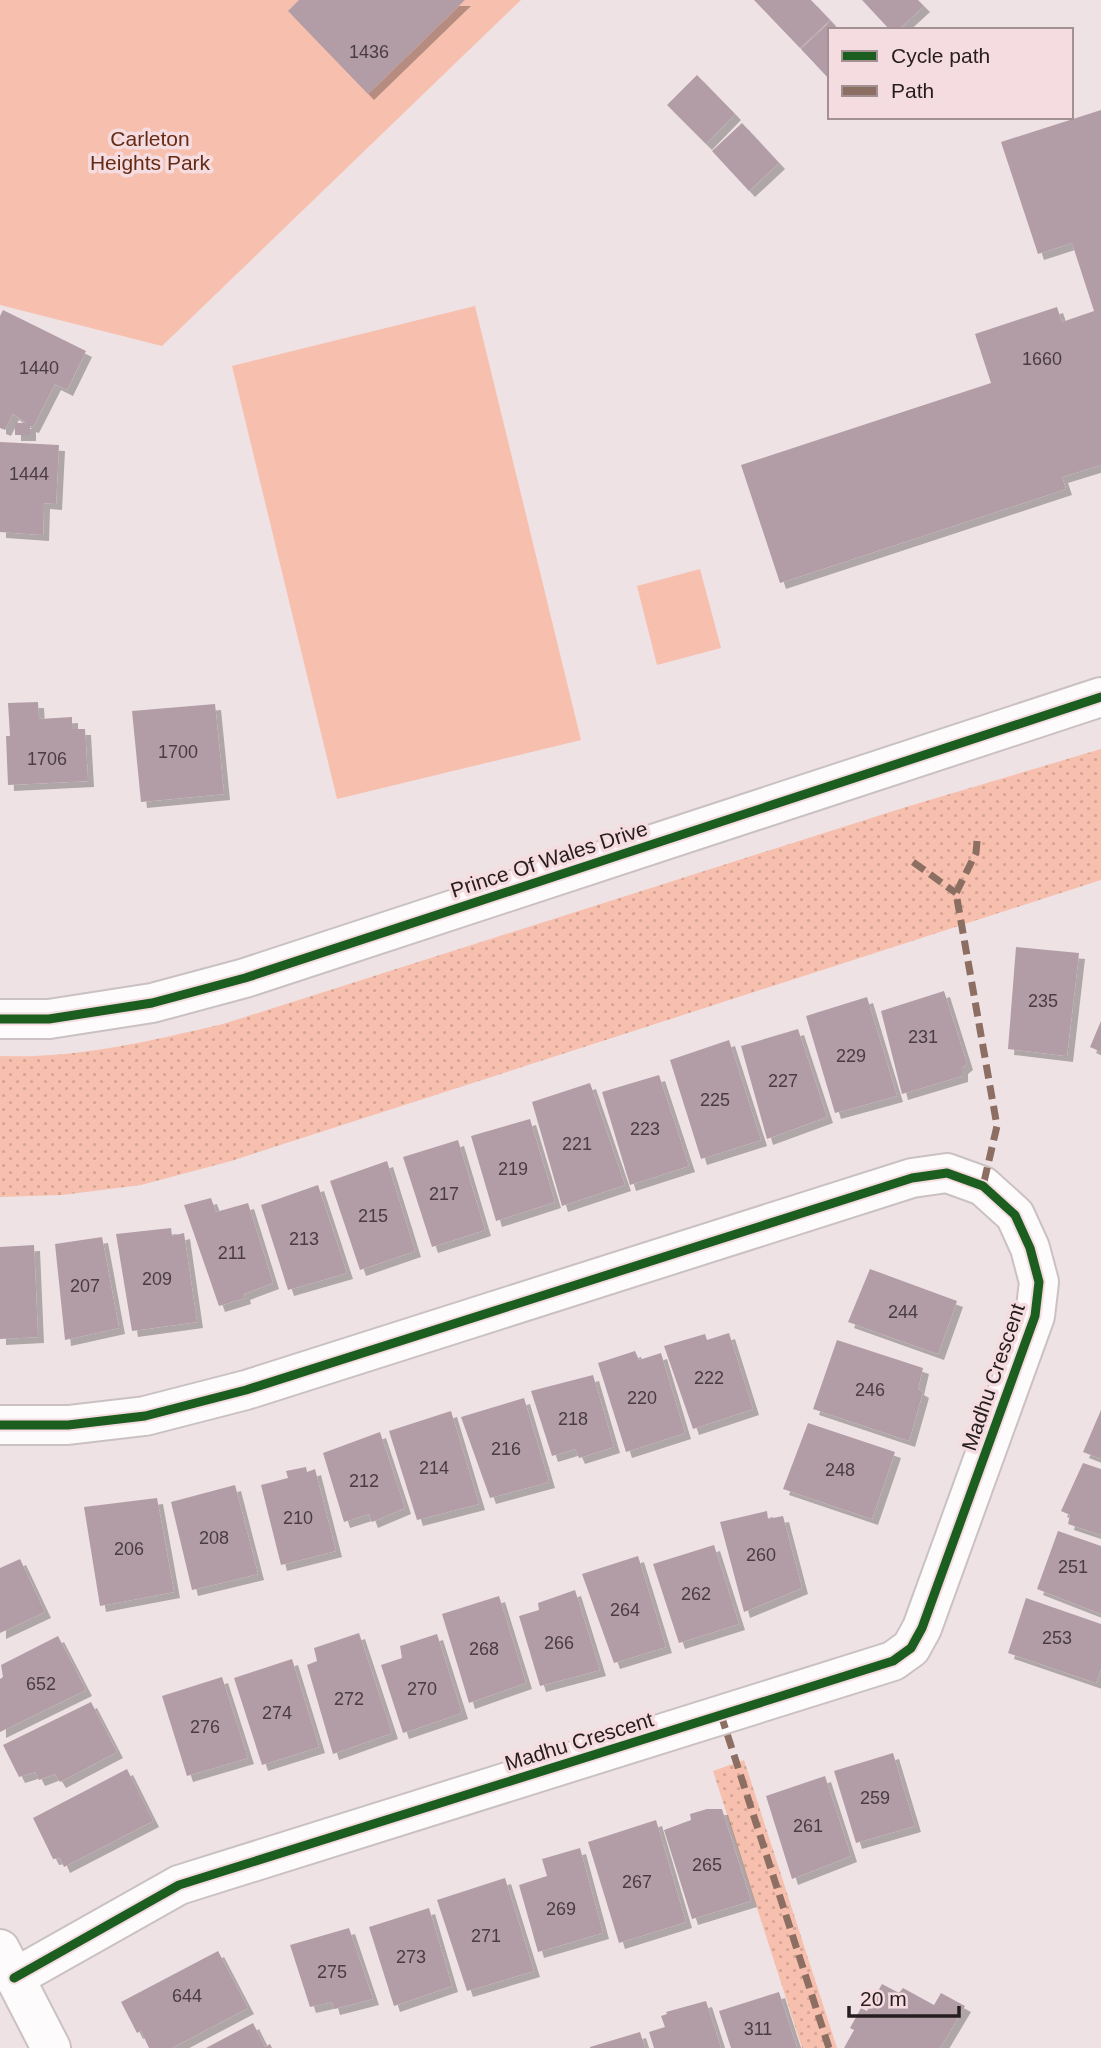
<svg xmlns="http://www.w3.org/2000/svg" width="1101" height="2048" font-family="Helvetica,sans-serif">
<defs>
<pattern id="grass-dots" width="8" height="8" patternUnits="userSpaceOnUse" patternTransform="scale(1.75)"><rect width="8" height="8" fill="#f7bfad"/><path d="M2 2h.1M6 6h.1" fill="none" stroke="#d4a494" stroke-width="1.8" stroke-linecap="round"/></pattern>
<filter id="shadow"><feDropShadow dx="6" dy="6" stdDeviation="0" flood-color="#0004"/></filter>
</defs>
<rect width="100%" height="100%" fill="#efe2e4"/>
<g fill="url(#grass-dots)">
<path d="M1101 749V880L231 1161 141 1185 62 1195 0 1197V1056C77 1059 149 1041 223 1024L906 807Z"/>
<path d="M744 1760 837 2048H802L713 1771Z"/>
</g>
<g fill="#f7bfad">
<path d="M0 0H521L162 346 0 305Z"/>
<path d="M475 306 581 740 337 799 232 366Z"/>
<path d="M700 569 721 648 657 665 637 586Z"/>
</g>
<g fill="#b29da7" filter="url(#shadow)">
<path d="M299 0H465L368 94 288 11Z"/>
<path d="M754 0H811L830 20 800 48Z"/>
<path d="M862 0H918L924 6 898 30H890Z"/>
<path d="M831 21 839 30H830V80L801 49Z"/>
<path d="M697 75 735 114 706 144 667 105Z"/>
<path d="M1101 110V465L1062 477 1066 489 780 583 741 465 991 383 975 334 1057 307 1062 322 1094 311 1072 243 1038 254 1001 142Z"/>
<path d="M742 123 779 163 749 191 712 151Z"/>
<path d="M3 310 86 351 67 390 55 384 33 427 30 426V435H15V423H26L13 414 5 430 0 428V316Z"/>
<path d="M0 442 59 445 56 504 44 503 43 535 0 532Z"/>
<path d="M38 702 39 719 72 717V729H85L88 781 8 785 6 736H10L8 703Z"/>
<path d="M215 704 224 794 141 802 132 711Z"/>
<path d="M1016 947 1079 953 1067 1056 1008 1049Z"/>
<path d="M944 991 967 1064 962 1068V1076L902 1094 881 1011Z"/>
<path d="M867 997 897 1096 835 1113 806 1016Z"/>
<path d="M1101 1021V1052L1090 1047Z"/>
<path d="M798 1029 827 1117 767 1139 741 1046Z"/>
<path d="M729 1040 761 1140 701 1159 670 1060Z"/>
<path d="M659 1075 689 1166 630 1185 602 1092Z"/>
<path d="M590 1083 625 1185 562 1206 532 1102Z"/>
<path d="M530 1119 555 1202 496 1221 471 1136Z"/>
<path d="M458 1140 485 1230 432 1247 403 1157Z"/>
<path d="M387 1161 415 1251 360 1270 330 1181Z"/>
<path d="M318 1185 347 1273 288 1290 261 1205Z"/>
<path d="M211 1198 216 1212 248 1203 273 1283 244 1294 245 1298 219 1306 184 1205Z"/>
<path d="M171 1228 172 1236 184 1233 197 1322 132 1331 116 1234Z"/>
<path d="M102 1237 119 1328 65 1340 55 1244Z"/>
<path d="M34 1245 38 1337 0 1339V1247Z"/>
<path d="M870 1269 957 1301 938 1354 848 1322Z"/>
<path d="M729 1333 753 1409 693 1429 664 1346 705 1334 707 1340Z"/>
<path d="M837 1340 923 1368 918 1389 923 1392 909 1441 813 1409Z"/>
<path d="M635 1351 639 1360 661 1353 685 1433 626 1452 598 1363Z"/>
<path d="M593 1375 614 1447 579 1458 575 1449 552 1456 531 1391Z"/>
<path d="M524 1398 549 1482 490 1498 461 1417Z"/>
<path d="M1101 1410V1459L1083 1452Z"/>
<path d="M451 1411 479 1504 417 1520 389 1431Z"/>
<path d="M808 1423 895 1452 872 1519 783 1489Z"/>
<path d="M380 1432 405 1508 372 1522 369 1514 344 1522 323 1453Z"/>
<path d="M1083 1463 1101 1469V1535L1068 1524 1070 1515 1061 1511Z"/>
<path d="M306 1467 307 1472 315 1469 336 1551 281 1565 261 1485 288 1478 286 1471Z"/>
<path d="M235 1485 258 1574 192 1590 171 1502Z"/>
<path d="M157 1498 174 1592 100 1606 84 1507Z"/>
<path d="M767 1511 768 1519 783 1516 802 1588 744 1612 720 1522Z"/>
<path d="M1058 1531 1101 1546V1614L1037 1589Z"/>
<path d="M714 1545 739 1624 679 1643 653 1564Z"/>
<path d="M638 1556 666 1647 614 1663 582 1574Z"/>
<path d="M20 1559 45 1612 0 1633V1568Z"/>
<path d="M575 1590 600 1670 540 1686 519 1616 539 1610 538 1603Z"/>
<path d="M499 1596 526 1683 469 1703 442 1614Z"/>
<path d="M1026 1598 1101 1624V1669L1096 1683 1008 1653Z"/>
<path d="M359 1633 392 1733 333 1754 307 1665 317 1661 314 1648Z"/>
<path d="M437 1634 462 1713 403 1733 381 1665 402 1658 400 1646Z"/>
<path d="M58 1636 86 1690 0 1732V1679L3 1677 1 1665Z"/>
<path d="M292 1659 319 1747 262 1765 234 1678Z"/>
<path d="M222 1677 248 1758 187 1776 162 1696Z"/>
<path d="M91 1702 117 1752 60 1782 55 1774 39 1780 35 1772 19 1777 3 1745Z"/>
<path d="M893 1753 915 1826 856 1843 834 1771Z"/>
<path d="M127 1769 153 1821 64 1867 60 1858 53 1859 33 1818Z"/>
<path d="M825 1776 851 1856 792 1879 766 1796Z"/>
<path d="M707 1809H722L751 1901 692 1919 664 1830 691 1820 690 1814Z"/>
<path d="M656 1820 686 1922 619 1943 588 1842Z"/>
<path d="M580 1848 603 1933 538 1952 519 1885 547 1876 542 1859Z"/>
<path d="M505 1878 534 1971 467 1991 437 1900Z"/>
<path d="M429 1908 452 1986 394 2006 369 1927Z"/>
<path d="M349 1928 373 1999 334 2009 332 2002 310 2007 290 1945Z"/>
<path d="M218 1951 248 2008 172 2048H149L141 2031 137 2033 121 2002Z"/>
<path d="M882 1984 899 1993 903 1988 934 2005 941 1993 965 2006 940 2048H844L854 2030 850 2028 861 2008 867 2011Z"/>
<path d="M779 1992 797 2048H731L719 2011Z"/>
<path d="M706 2001 721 2048H654L649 2032 665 2027 661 2016 667 2014 666 2012Z"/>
<path d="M253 2023 265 2047 270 2044 272 2048H206Z"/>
<path d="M640 2032 645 2048H590V2047Z"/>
</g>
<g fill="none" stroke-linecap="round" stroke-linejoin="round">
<g stroke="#cac1c2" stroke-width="42">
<g id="minor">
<path d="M0 1425H68L145 1416 246 1390 912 1178 947 1173 983 1186 1015 1215 1030 1248 1039 1282 1035 1316 922 1628 911 1648 893 1661 179 1885 14 1978"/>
<path d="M0 1949 51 2048"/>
</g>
</g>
<g stroke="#cac1c2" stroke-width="42">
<path id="major" d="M0 1019H49L152 1003 245 978 1101 697"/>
</g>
<use href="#minor" stroke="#fdfbfb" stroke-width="38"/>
<use href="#major" stroke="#fdfbfb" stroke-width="38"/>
<g stroke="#8d6e63" stroke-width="7" stroke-dasharray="14 7" stroke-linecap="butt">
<path d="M977 841 976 853 956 893 997 1126 983 1186"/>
<path d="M913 862 956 893"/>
<path d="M721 1715 829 2048"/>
</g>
<g stroke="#f5dce1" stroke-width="13">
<g id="cycleway">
<path d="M0 1019H49L152 1003 245 978 1101 697"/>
<path d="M0 1425H68L145 1416 246 1390 912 1178 947 1173 983 1186 1015 1215 1030 1248 1039 1282 1035 1316 922 1628 911 1648 893 1661 179 1885 14 1978"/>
</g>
</g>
<use href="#cycleway" stroke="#1b5e20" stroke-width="9"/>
</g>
<g text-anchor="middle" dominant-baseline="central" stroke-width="7" stroke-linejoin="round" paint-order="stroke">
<g font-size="18" fill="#493d41">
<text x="369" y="52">1436</text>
<text x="1042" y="359">1660</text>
<text x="39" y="368">1440</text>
<text x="29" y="474">1444</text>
<text x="178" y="752">1700</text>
<text x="47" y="759">1706</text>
<text x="1043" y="1001">235</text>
<text x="923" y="1037">231</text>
<text x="851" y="1056">229</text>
<text x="783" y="1081">227</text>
<text x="715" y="1100">225</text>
<text x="645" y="1129">223</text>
<text x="577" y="1144">221</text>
<text x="513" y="1169">219</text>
<text x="444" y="1194">217</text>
<text x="373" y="1216">215</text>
<text x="304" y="1239">213</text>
<text x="232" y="1253">211</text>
<text x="157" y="1279">209</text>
<text x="85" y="1286">207</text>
<text x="903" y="1312">244</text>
<text x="709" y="1378">222</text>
<text x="870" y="1390">246</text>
<text x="642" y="1398">220</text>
<text x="573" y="1419">218</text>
<text x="506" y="1449">216</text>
<text x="434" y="1468">214</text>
<text x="840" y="1470">248</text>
<text x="364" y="1481">212</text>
<text x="298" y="1518">210</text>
<text x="214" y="1538">208</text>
<text x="129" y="1549">206</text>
<text x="761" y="1555">260</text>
<text x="1073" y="1567">251</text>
<text x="696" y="1594">262</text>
<text x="625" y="1610">264</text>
<text x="1057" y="1638">253</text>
<text x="559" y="1643">266</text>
<text x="484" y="1649">268</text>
<text x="41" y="1684">652</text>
<text x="422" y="1689">270</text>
<text x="349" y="1699">272</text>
<text x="277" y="1713">274</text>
<text x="205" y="1727">276</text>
<text x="875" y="1798">259</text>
<text x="808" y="1826">261</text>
<text x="707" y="1865">265</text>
<text x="637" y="1882">267</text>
<text x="561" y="1909">269</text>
<text x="486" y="1936">271</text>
<text x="411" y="1957">273</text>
<text x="332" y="1972">275</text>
<text x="187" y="1996">644</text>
<text x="758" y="2029">311</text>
</g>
<g font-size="21" fill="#662b14" stroke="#f5dce1">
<text x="150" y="138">Carleton<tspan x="150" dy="24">Heights Park</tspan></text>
</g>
<g font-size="21" fill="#261d1f" stroke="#f5dce1">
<text transform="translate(549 859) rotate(-18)">Prince Of Wales Drive</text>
<text transform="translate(993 1377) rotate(-71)">Madhu Crescent</text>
<text transform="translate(579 1741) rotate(-17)">Madhu Crescent</text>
</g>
</g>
<rect x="828" y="28" width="245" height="91" fill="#f5dce1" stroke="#a29093" stroke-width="2"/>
<rect x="842" y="51" width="35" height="10" fill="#1b5e20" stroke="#a29093" stroke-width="2"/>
<text x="891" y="63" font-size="21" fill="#261d1f">Cycle path</text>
<rect x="842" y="86" width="35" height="10" fill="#8d6e63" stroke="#a29093" stroke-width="2"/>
<text x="891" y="98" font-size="21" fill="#261d1f">Path</text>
<path d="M849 2006v10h110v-10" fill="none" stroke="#261d1f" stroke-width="3.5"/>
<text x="860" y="2006" font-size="21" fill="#261d1f" stroke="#f5dce1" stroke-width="5" paint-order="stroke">20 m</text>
</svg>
